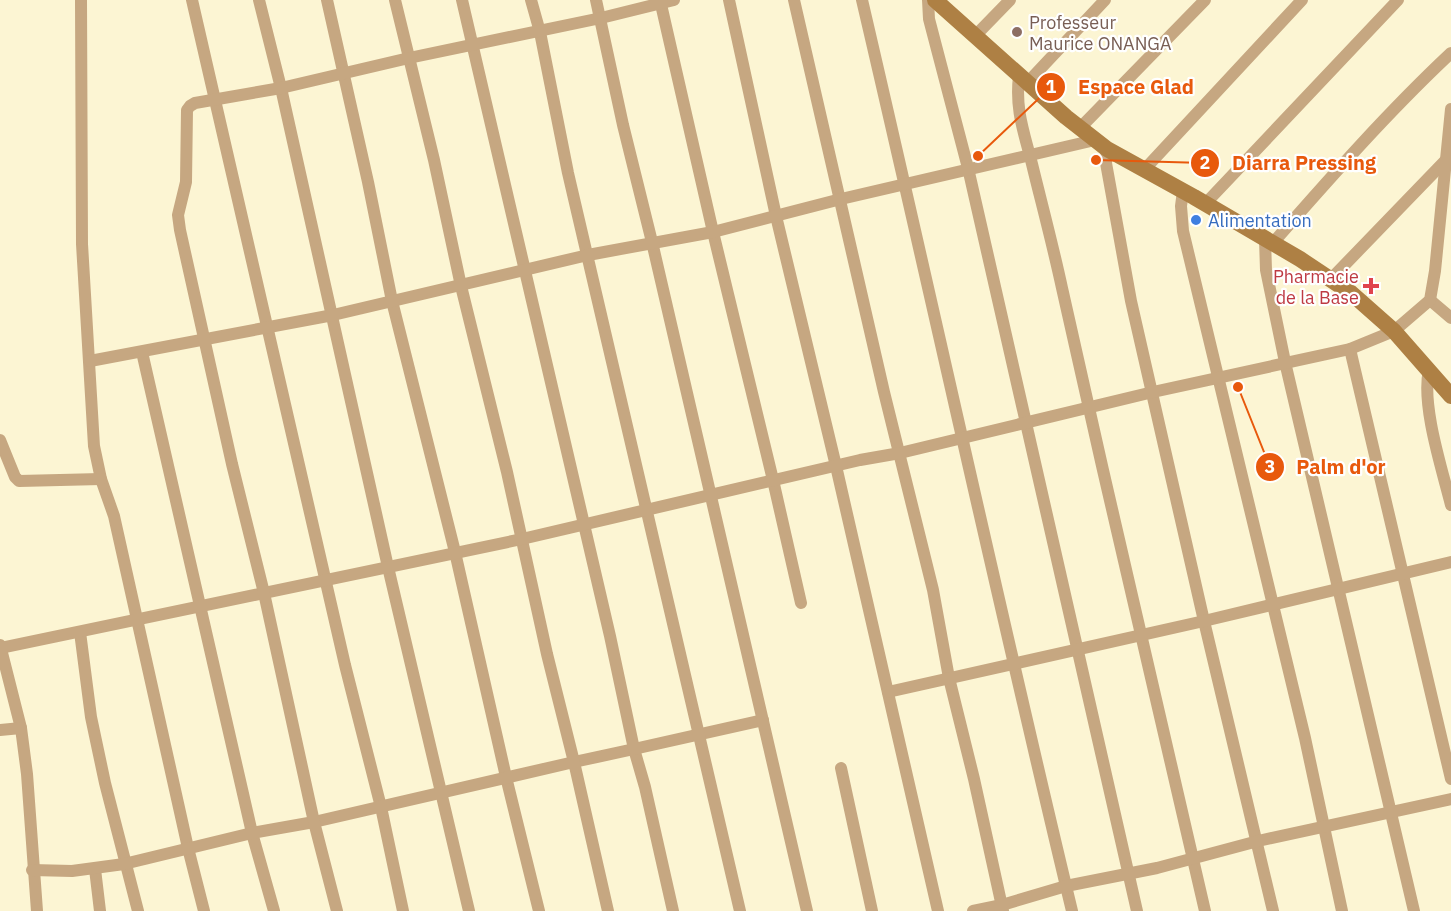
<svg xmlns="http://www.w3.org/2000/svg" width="1451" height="911" font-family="'IBM Plex Sans',sans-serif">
<rect width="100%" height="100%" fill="#fcf5d3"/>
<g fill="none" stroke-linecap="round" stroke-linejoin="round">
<g stroke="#c6a781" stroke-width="12">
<path d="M81 0 82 244 94 446 101 479 114 516 188 848 204 911"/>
<path d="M192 0 345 665 381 807 403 911"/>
<path d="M259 0 281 88 388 567 469 911"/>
<path d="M327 0 368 182 392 301 455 552 506 777 539 911"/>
<path d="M395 0 434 160 461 286 507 472 547 654 574 762 634 749 645 787 673 911"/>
<path d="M462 0 610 636 634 749 763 720"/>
<path d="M531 0 540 32 568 173 740 911"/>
<path d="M596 0 623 125 652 242 807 911"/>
<path d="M660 0 713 232 773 480 801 603"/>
<path d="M729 0 776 216 836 466 938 911"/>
<path d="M794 0 884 392 933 590 949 678 974 779 1003 911"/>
<path d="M862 0C933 304 999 608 1072 911"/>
<path d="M928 0 929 19 968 168 1137 911"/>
<path d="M975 36 1010 0"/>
<path d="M1019 76C1015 110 1024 132 1032 164 1042 205 1053 246 1062 288 1108 496 1157 703 1205 911"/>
<path d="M1027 83 1105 0"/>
<path d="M1080 128 1205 0"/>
<path d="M1107 149 1106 163 1131 301 1204 621 1273 911"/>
<path d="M1144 170 1302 0"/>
<path d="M1183 191 1181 206 1183 231 1305 738 1342 911"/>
<path d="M1205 204 1398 0"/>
<path d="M1265 239 1266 270 1285 362 1414 911"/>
<path d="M1272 244C1330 178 1388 112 1451 53"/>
<path d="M1330 280 1445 161"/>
<path d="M1430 300 1451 318"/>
<path d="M1350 349 1451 779"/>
<path d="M142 352 252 833 274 911"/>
<path d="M90 361 333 315 588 255 713 232 841 199 1095 140"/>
<path d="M1429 370C1421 405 1442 469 1451 505"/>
<path d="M0 440 15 477 19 481 101 479"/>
<path d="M80 632 91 717 105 783 138 911"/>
<path d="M0 645 21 728 27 774 37 911"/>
<path d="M1 648 522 539 860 460 900 453 1153 392 1350 349 1394 331 1430 300 1435 271 1451 109"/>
<path d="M888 692 1204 621 1451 562"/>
<path d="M0 730 21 728"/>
<path d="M841 768 872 911"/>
<path d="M95 869 100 911"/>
<path d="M32 870 72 871 124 864 252 833 314 822 574 762 608 911"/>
<path d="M337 911 314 822 264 593 232 464 180 230 178 215 186 182 187 110 190 106 195 103 281 88 409 58 601 18 674 0"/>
<path d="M973 911 1002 905 1066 886 1157 868 1258 841 1451 799"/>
</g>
<path stroke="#ae8044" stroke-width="16" d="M935 0 1066 117 1107 149 1194 197 1300 259 1351 293 1394 331 1451 396"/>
</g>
<circle fill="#8d6e63" stroke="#fff" stroke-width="2" cx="1017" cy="32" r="6"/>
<circle fill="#3f7fe0" stroke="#fff" stroke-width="2" cx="1196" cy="220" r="6"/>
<path fill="#e0444e" stroke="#fff" stroke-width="2" d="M1368 277h6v6h6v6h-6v6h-6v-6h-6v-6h6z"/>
<g text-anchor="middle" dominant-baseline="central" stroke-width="4.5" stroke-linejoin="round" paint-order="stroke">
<g font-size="18" fill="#785e54" stroke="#fff" text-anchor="start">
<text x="1029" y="22">Professeur<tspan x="1029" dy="21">Maurice ONANGA</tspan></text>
</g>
<g font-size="18" fill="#366cbe" stroke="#fff" text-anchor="start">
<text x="1208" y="220">Alimentation</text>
</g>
<g font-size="18" fill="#be3a42" stroke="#fff" text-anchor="end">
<text x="1359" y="276">Pharmacie<tspan x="1359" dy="21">de la Base</tspan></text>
</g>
</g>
<path fill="none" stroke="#e8590c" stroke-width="2" d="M978 156L1051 87M1096 160L1205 163M1238 387L1270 467"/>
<g fill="#e8590c" stroke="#fff" stroke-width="2">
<circle cx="978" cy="156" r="6"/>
<circle cx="1096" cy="160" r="6"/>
<circle cx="1238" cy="387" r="6"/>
<circle cx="1051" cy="87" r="15"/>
<circle cx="1205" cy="163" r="15"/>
<circle cx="1270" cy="467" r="15"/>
</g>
<g font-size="18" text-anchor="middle" font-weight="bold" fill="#fff">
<text x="1051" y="93">1</text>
<text x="1205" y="169">2</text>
<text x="1270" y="473">3</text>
</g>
<g font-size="20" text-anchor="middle" font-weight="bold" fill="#e8590c" stroke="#fff" stroke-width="4.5" stroke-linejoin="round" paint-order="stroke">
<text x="1136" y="94">Espace Glad</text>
<text x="1304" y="170">Diarra Pressing</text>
<text x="1341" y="474">Palm d'or</text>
</g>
</svg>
